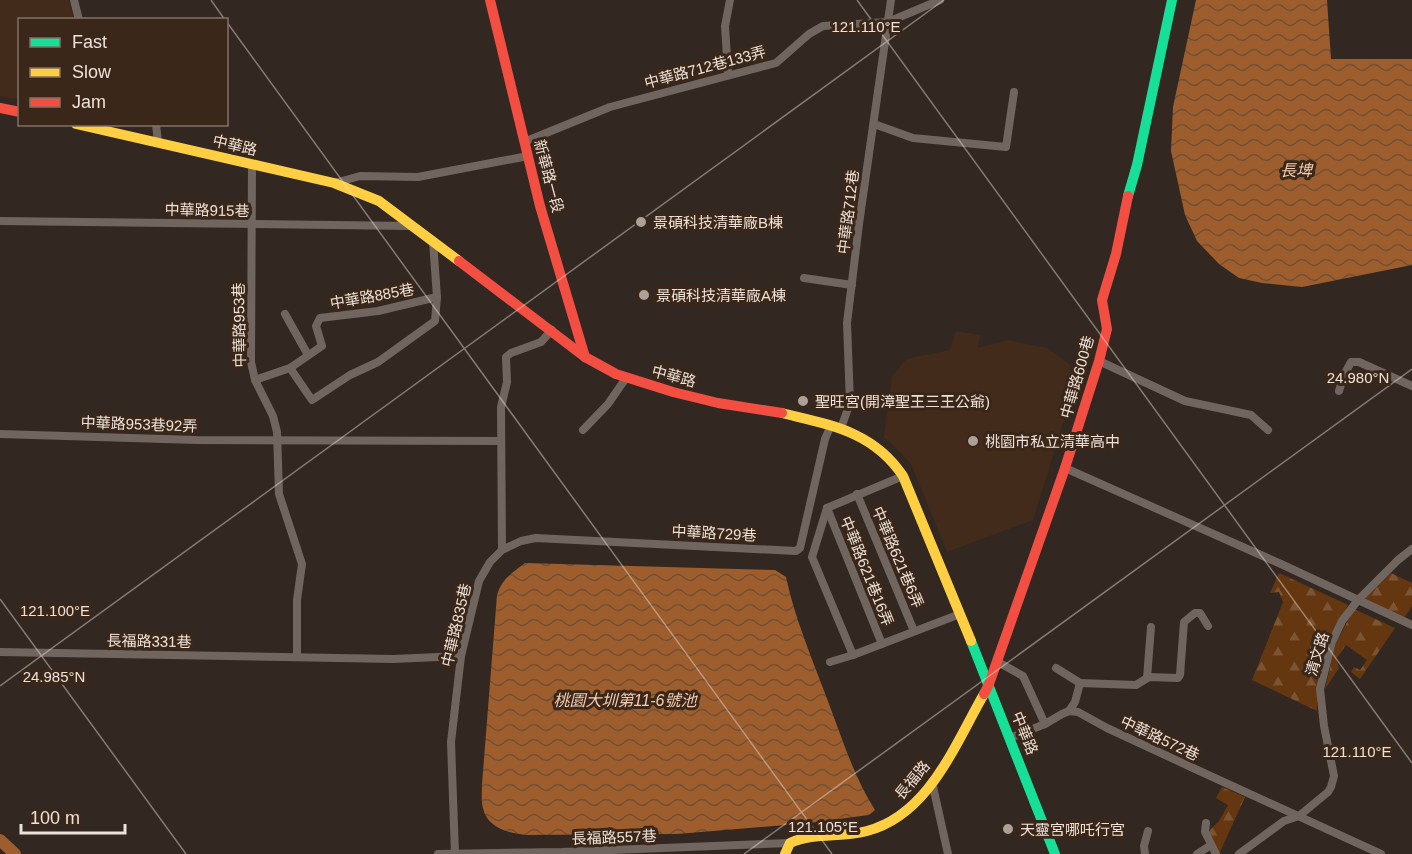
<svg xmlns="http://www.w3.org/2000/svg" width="1412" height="854" font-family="Helvetica,'Noto Sans TC',sans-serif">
<defs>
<pattern id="forest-firs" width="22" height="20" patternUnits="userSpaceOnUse" patternTransform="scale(1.5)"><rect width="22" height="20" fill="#653711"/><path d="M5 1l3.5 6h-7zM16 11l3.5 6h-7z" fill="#7b5433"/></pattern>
<pattern id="water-waves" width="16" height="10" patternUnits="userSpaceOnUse" patternTransform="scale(1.5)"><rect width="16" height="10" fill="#9d5d2c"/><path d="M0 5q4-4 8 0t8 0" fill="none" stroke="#725036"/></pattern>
</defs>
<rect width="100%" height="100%" fill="#322821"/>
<g fill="#422b1a">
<path d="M0 0H69L74 19 20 20 19 97 13 99 0 96Z"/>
<path d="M956 331 980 335 978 348 1008 340 1047 348 1069 364 1075 385 1033 520 947 552 911 464 893 445 884 437 892 377 906 359 950 350Z"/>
</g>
<g fill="url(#forest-firs)">
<path d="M1279 573 1348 605C1327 643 1317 667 1317 711L1252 680 1283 602 1279 592 1270 593Z"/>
<path d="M1391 573 1412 583V606L1401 623 1359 604Z"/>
<path d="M1354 609 1395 628 1360 679 1351 672 1354 667 1360 670 1367 660 1346 645 1336 659 1339 668 1325 689 1336 643Z"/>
<path d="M1222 787 1245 797 1219 854 1208 832 1219 821 1228 805 1216 798Z"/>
</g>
<g fill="url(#water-waves)">
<path d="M1196 0H1327L1331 59H1412V265L1302 287 1262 283 1239 278 1219 264 1197 241 1185 215 1171 151 1173 107Z"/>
<path d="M525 563 775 570 786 577C795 620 814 663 829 704 843 741 854 777 875 810L869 815 809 823 677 834 525 835C509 833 487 828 483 808 481 801 482 792 482 784L497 595C502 579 512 573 525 563Z"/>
</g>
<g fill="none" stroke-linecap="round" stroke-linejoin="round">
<path stroke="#9d5d2c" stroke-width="12" d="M0 840 15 854"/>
<g stroke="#71665f" stroke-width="8">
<path d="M74 0 79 20"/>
<path d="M728 74 725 26 730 0"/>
<path d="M156 124 158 143"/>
<path d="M874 124 913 138 1006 147 1014 92"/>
<path d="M524 142 610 107 776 63 809 34 823 26 888 22 940 0"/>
<path d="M252 165 251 362 255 380 273 416 277 432 279 494 302 564 297 600V656"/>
<path d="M335 183 360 176 418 177 528 156"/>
<path d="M0 221 411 226"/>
<path d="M804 278 852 285"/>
<path d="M285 314 308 355"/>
<path d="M1099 361 1185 401 1251 415 1268 430"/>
<path d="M290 368 312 400 350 375 378 362 435 321 437 297 433 241"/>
<path d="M255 380 290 368 322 346 316 326 320 318 378 311 437 297"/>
<path d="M1339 391 1344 375 1351 362H1359L1412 386"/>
<path d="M841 428 850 403 847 323 859 224 891 0"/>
<path d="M583 430 608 404 626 378"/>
<path d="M0 434 196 440 501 441"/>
<path d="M1065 468 1281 564 1412 625"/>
<path d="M857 494 914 631"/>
<path d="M827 508 812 557 853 655"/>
<path d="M827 508 882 644"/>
<path d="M827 508 903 476"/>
<path d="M502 550 521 541 536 538 796 551 800 548 825 439 831 425"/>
<path d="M0 652 393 659 461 656"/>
<path d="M830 662 853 655 960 614"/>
<path d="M998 662 1023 676 1045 724"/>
<path d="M1056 668 1080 683"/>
<path d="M1147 678 1151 627"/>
<path d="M1069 711 1075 702 1080 683 1136 685 1149 677 1178 678 1180 675 1184 622 1195 613H1200L1208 626"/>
<path d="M1010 738 1045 724 1062 714 1069 711 1078 712 1107 728 1193 768 1381 854"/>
<path d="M932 782 948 854"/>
<path d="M1206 823 1205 832 1216 854"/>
<path d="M438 854 562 852 790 843"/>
<path d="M455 854 451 742 461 656 479 581 490 562 502 550 501 407 507 382 506 357 511 353 541 342 552 330"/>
<path d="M1145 854 1144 846 1148 831"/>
<path d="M1197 854 1211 845"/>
<path d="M1239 854 1284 821 1299 816 1328 792 1331 787 1334 776 1324 726 1320 689 1332 642 1342 621 1358 600 1398 560 1412 549"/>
</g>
<g stroke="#16e098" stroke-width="10">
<path d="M1128 196 1137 165 1172 0"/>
<path d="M971 641 1055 854"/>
</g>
<g stroke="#ffcf43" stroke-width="10">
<path d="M76 124 334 183 379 201 459 261"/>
<path d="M782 413C830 425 873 431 903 476L971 641"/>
<path d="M785 854 790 843C814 832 842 838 867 831 929 815 955 744 984 694"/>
</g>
<g stroke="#f24e42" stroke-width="10">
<path d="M490 0 540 206 585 357"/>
<path d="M0 108 20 112"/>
<path d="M459 261 585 357 616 374 673 392 718 403 782 413"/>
<path d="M984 694 989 684 1065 468 1099 361 1107 329 1102 300 1116 254 1128 196"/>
</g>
</g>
<path fill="none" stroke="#eee1d8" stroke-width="1.5" stroke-opacity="0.45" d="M211 0 225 20M857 0 1412 763M226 21 832 854M0 599 186 854M0 686 944 0M744 854 1412 369"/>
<g fill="#aca098" stroke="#3a2719" stroke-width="2">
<circle cx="641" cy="222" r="6"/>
<circle cx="644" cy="295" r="6"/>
<circle cx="803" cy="401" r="6"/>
<circle cx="973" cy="441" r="6"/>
<circle cx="1008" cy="829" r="6"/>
</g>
<g text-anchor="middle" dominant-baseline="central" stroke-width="6" stroke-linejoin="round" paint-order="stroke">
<g font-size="15" fill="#eee1d8" stroke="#3a2719">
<text transform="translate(705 67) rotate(-15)">中華路712巷133弄</text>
<text transform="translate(235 145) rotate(13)">中華路</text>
<text transform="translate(549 176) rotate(75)">新華路一段</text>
<text transform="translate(207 210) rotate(1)">中華路915巷</text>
<text transform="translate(848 212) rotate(-83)">中華路712巷</text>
<text transform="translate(372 296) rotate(-10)">中華路885巷</text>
<text transform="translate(239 325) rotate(-91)">中華路953巷</text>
<text transform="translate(674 376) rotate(15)">中華路</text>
<text transform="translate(1077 377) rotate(-74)">中華路600巷</text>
<text transform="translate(139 424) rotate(2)">中華路953巷92弄</text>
<text transform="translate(714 533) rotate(3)">中華路729巷</text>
<text transform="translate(898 557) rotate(67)">中華路621巷6弄</text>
<text transform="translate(867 571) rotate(68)">中華路621巷16弄</text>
<text transform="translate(456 625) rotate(-77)">中華路835巷</text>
<text transform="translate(149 641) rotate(1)">長福路331巷</text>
<text transform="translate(1317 654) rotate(-73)">清文路</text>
<text transform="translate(1025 733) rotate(68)">中華路</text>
<text transform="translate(1160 738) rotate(25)">中華路572巷</text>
<text transform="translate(912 780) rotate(-50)">長福路</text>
<text transform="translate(614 837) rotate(-2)">長福路557巷</text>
</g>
<g font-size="15" fill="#eee1d8" stroke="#3a2719" text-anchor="start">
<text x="653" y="222">景碩科技清華廠B棟</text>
<text x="656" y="295">景碩科技清華廠A棟</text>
<text x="815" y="401">聖旺宮(開漳聖王三王公爺)</text>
<text x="985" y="441">桃園市私立清華高中</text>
<text x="1020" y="829">天靈宮哪吒行宮</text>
</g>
<g font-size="16" font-style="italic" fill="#f4cdb3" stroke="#3a2719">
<text x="1296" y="170">長埤</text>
<text x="625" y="700">桃園大圳第11-6號池</text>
</g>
</g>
<g font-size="15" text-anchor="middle" fill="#eee1d8" stroke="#3a2719" stroke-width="6" stroke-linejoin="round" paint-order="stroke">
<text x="866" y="32">121.110°E</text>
<text x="1358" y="383">24.980°N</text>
<text x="55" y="616">121.100°E</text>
<text x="54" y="682">24.985°N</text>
<text x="1357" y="757">121.110°E</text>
<text x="823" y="832">121.105°E</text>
</g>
<rect x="18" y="18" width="210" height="108" fill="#3a2719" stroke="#827165" stroke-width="1.5"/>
<rect x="30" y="38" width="30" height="9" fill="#16e098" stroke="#827165" stroke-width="1.5"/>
<text x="72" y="48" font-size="18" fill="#eee1d8">Fast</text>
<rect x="30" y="68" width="30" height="9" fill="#ffcf43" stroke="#827165" stroke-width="1.5"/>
<text x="72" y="78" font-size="18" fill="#eee1d8">Slow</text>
<rect x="30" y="98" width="30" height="9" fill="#f24e42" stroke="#827165" stroke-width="1.5"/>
<text x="72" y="108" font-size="18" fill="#eee1d8">Jam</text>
<path d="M21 824v9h104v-9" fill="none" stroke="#eee1d8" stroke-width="3"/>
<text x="30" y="824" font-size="18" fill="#eee1d8" stroke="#3a2719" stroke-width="4.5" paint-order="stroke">100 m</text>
</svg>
